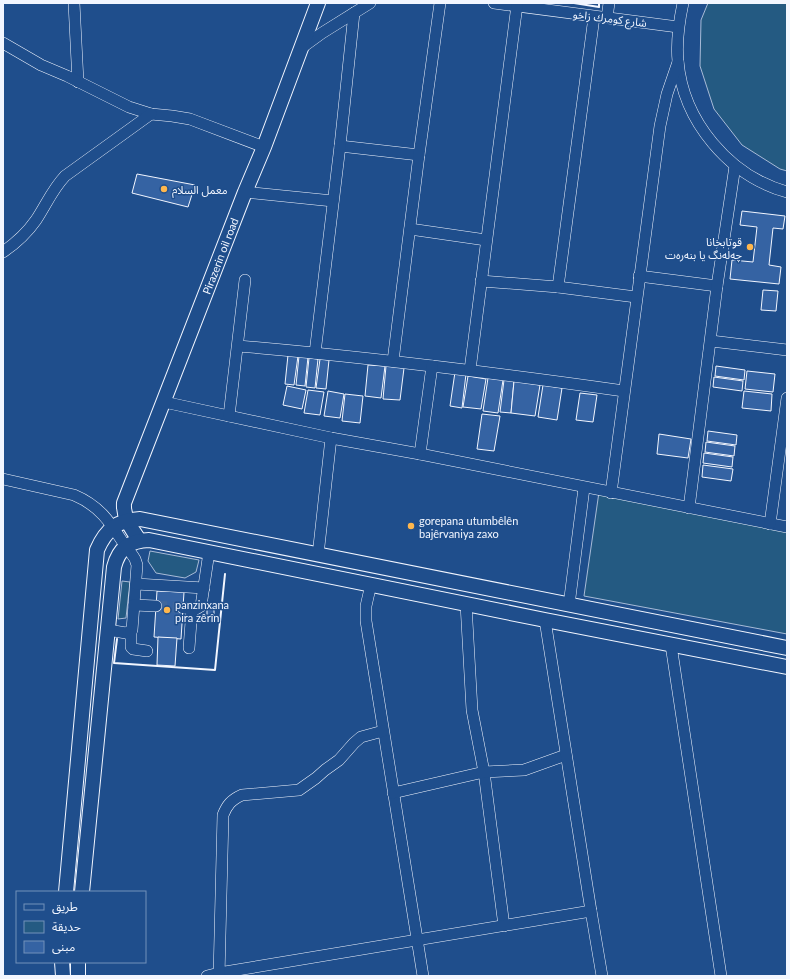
<svg xmlns="http://www.w3.org/2000/svg" width="790" height="979" font-family="Lato,'Noto Sans Arabic',sans-serif">
<rect width="100%" height="100%" fill="#1f4e8c"/>
<g fill="#245a82" stroke="#a8bbd7">
<path d="M708 3H787V171L780 169 742 145 714 109 700 66 701 20Z"/>
<path d="M599 492 787 527V634L584 596Z"/>
<path d="M150 551 199 560 196 572 185 578 156 573 148 561Z"/>
<path d="M122 581 130 582 126 618 118 619Z"/>
</g>
<g fill="#3563a3" stroke="#f2f6ff">
<path d="M137 174 195 185 188 207 132 193Z"/>
<path d="M742 211 785 216 783 229 773 228 769 265 781 267 779 284 730 279 732 260 753 262 757 227 740 225Z"/>
<path d="M763 290 778 291 776 311 761 310Z"/>
<path d="M288 355 298 356 294 385 285 384Z"/>
<path d="M299 356 308 357 305 386 296 385Z"/>
<path d="M309 358 318 359 315 388 306 387Z"/>
<path d="M320 359 329 360 326 389 316 388Z"/>
<path d="M368 365 385 366 381 398 365 396Z"/>
<path d="M386 366 404 368 400 400 383 399Z"/>
<path d="M716 366 745 370 744 380 715 376Z"/>
<path d="M747 371 775 374 773 392 745 389Z"/>
<path d="M455 372 466 374 462 408 450 406Z"/>
<path d="M468 376 486 379 481 409 463 407Z"/>
<path d="M714 377 743 381 742 391 713 387Z"/>
<path d="M488 378 503 380 498 413 483 411Z"/>
<path d="M504 380 514 381 511 413 500 412Z"/>
<path d="M514 381 540 385 535 416 511 413Z"/>
<path d="M543 385 562 388 557 420 538 417Z"/>
<path d="M287 386 306 390 302 409 283 405Z"/>
<path d="M308 390 324 392 320 415 304 413Z"/>
<path d="M328 391 344 394 340 418 324 416Z"/>
<path d="M744 391 772 394 771 411 742 408Z"/>
<path d="M580 393 597 395 593 422 576 420Z"/>
<path d="M345 394 363 396 360 423 342 421Z"/>
<path d="M482 414 500 416 494 451 477 449Z"/>
<path d="M708 431 737 435 736 445 707 441Z"/>
<path d="M659 434 691 439 688 458 657 454Z"/>
<path d="M706 442 735 446 734 456 705 452Z"/>
<path d="M704 453 733 457 732 467 703 463Z"/>
<path d="M703 465 733 469 731 481 702 477Z"/>
<path d="M157 591 184 592 181 639 154 637Z"/>
<rect x="207" y="608" width="7" height="13"/>
<path d="M158 637 177 638 175 666 157 665Z"/>
</g>
<g fill="none" stroke-linecap="round" stroke-linejoin="round">
<path stroke="#3f679d" stroke-width="11" stroke-dasharray="11 5.5" stroke-linecap="butt" d="M156 606 183 608"/>
<g stroke="#f2f6ff" stroke-width="12">
<g id="minor">
<path d="M74 3 78 82"/>
<path d="M494 3 678 27"/>
<path d="M683 3C679 22 676 41 678 61 683 121 729 176 787 192"/>
<path d="M607 18 609 3"/>
<path d="M3 43 41 65 67 76 129 107 151 114 172 116 190 119 264 147"/>
<path d="M300 49 322 33 370 3"/>
<path d="M340 146 419 155"/>
<path d="M245 192 333 201"/>
<path d="M410 229 486 240"/>
<path d="M3 252C16 243 27 233 36 220 46 205 52 190 65 176L151 114"/>
<path d="M639 276 717 286"/>
<path d="M481 281 558 287 636 297"/>
<path d="M558 287 594 17"/>
<path d="M711 341 787 350"/>
<path d="M238 346C367 357 496 373 624 391"/>
<path d="M315 353 340 146 354 13"/>
<path d="M393 361 419 155 440 3"/>
<path d="M470 370 517 5"/>
<path d="M164 402 331 438 420 454 787 527"/>
<path d="M229 416 245 280"/>
<path d="M420 454 432 366"/>
<path d="M3 479 74 495C100 506 110 522 124 544 128 549 132 554 135 559L137 565 132 630 126 633 108 630"/>
<path d="M611 493 660 126 667 94 678 62"/>
<path d="M689 508 717 286 735 166"/>
<path d="M770 524 787 398"/>
<path d="M318 555 331 438"/>
<path d="M136 584 204 588"/>
<path d="M371 584 366 606V621L423 976"/>
<path d="M466 604 472 710 484 772 504 926"/>
<path d="M134 605 156 606"/>
<path d="M569 605 584 488"/>
<path d="M183 608 196 609 201 606 209 552"/>
<path d="M131 631V647L133 649 147 651"/>
<path d="M671 645 721 976"/>
<path d="M189 648 192 609"/>
<path d="M393 793 484 772 524 770 566 755"/>
<path d="M591 911 602 976"/>
<path d="M207 976 219 973 591 911 545 620"/>
<path d="M219 976 223 815C227 805 231 800 242 795L299 790 316 778 325 770 339 760 354 743 361 737 383 731"/>
</g>
</g>
<g stroke="#f2f6ff" stroke-width="16">
<g id="major">
<path d="M139 540C132 529 123 518 124 503L245 192 264 147 318 3"/>
<path d="M66 892 97 550C106 529 118 520 140 519L787 648"/>
<path d="M82 892 114 567C119 548 129 541 149 540L545 620 787 667"/>
<path d="M62 962 63 976"/>
<path d="M78 962V976"/>
</g>
</g>
<use href="#minor" stroke="#1f4e8c" stroke-width="11"/>
<use href="#major" stroke="#1f4e8c" stroke-width="14"/>
<g stroke="#f2f6ff" stroke-width="2">
<path d="M574 3 599 7V3"/>
<path d="M117 639 114 663 215 670 225 574"/>
</g>
</g>
<g fill="#ffb74d" stroke="#1f4e8c" stroke-width="1.5">
<circle cx="164" cy="189" r="4"/>
<circle cx="750" cy="247" r="4"/>
<circle cx="411" cy="526" r="4"/>
<circle cx="167" cy="610" r="4"/>
</g>
<g text-anchor="middle" dominant-baseline="central" stroke-width="3" stroke-linejoin="round" paint-order="stroke">
<g font-size="11" fill="#f2f6ff" stroke="#1f4e8c">
<text transform="translate(610 18) rotate(7)">شارع كومرك زاخو</text>
<text transform="translate(220 256) rotate(-69)">Pirazerin oil road</text>
</g>
<g font-size="11" fill="#f2f6ff" stroke="#1f4e8c" text-anchor="start">
<text x="172" y="189">معمل السلام</text>
<text x="742" y="241" text-anchor="end">قوتابخانا<tspan x="742" dy="13">چەلەنگ یا بنەرەت</tspan></text>
<text x="419" y="520">gorepana utumbêlên<tspan x="419" dy="13">bajêrvaniya zaxo</tspan></text>
<text x="175" y="604">panzinxana<tspan x="175" dy="13">pira zêrîn</tspan></text>
</g>
</g>
<rect width="790" height="979" fill="none" stroke="#f2f6ff" stroke-width="8"/>
<rect x="16" y="891" width="130" height="72" fill="#1f4e8c" stroke="#7391ba"/>
<rect x="24" y="904" width="20" height="6" fill="#1f4e8c" stroke="#7391ba"/>
<text x="52" y="911" font-size="12" fill="#f2f6ff">طريق</text>
<rect x="24" y="921" width="20" height="12" fill="#245a82" stroke="#7391ba"/>
<text x="52" y="931" font-size="12" fill="#f2f6ff">حديقة</text>
<rect x="24" y="941" width="20" height="12" fill="#3563a3" stroke="#7391ba"/>
<text x="52" y="951" font-size="12" fill="#f2f6ff">مبنى</text>
</svg>
